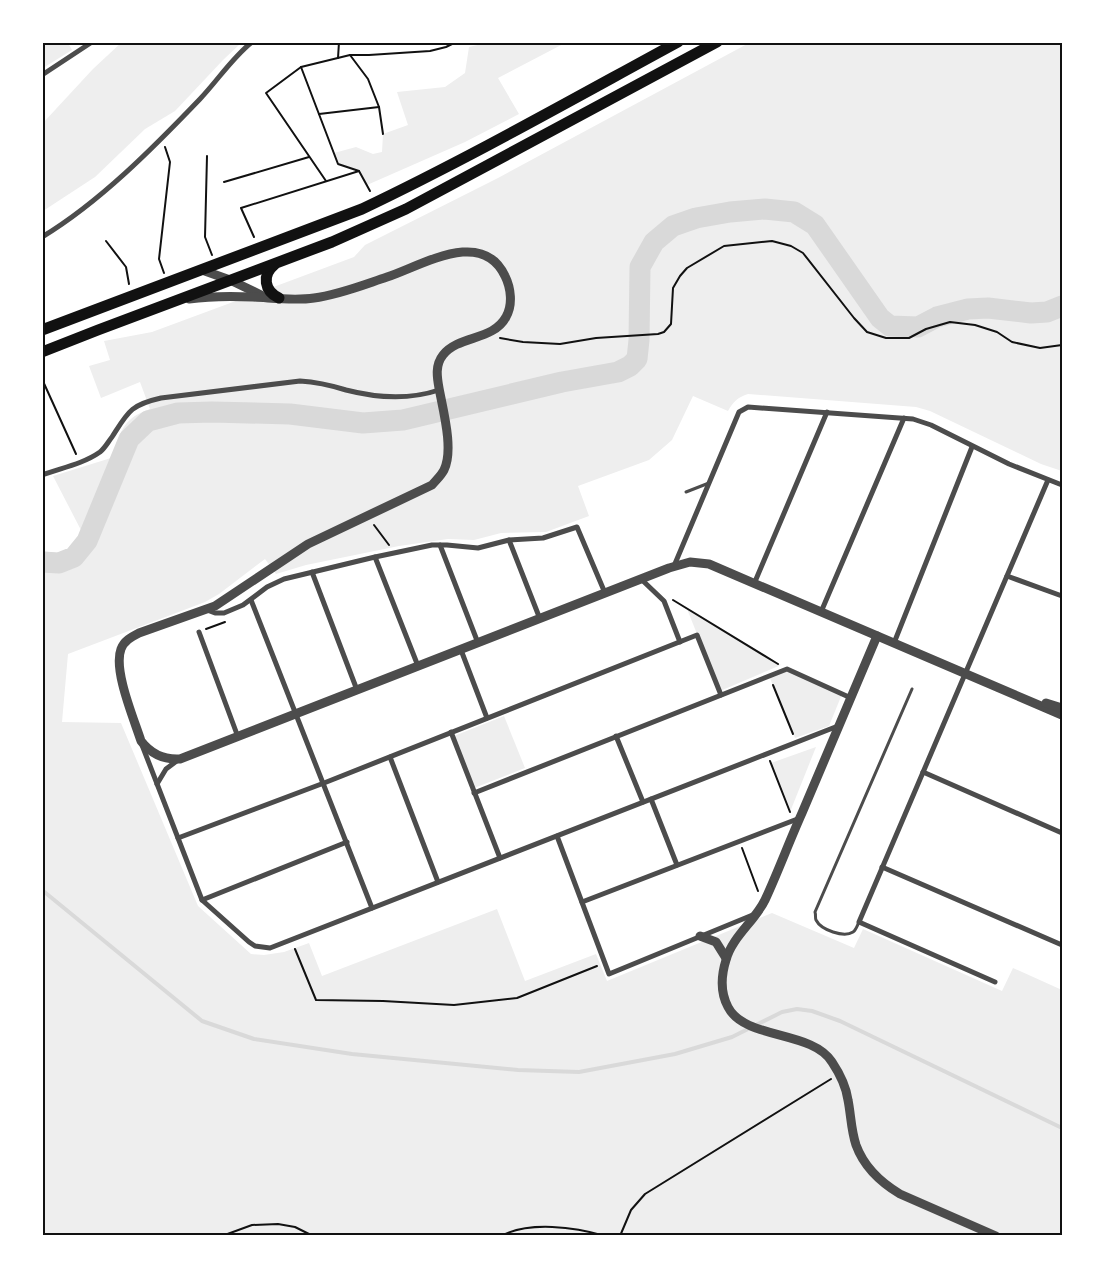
<svg xmlns="http://www.w3.org/2000/svg" width="1105" height="1278" font-family="Overpass,sans-serif">
<rect width="100%" height="100%" fill="#fff"/>
<g fill="#eee">
<path d="M43 42 68 43 72 50 43 68Z"/>
<path d="M122 42 241 43 223 60 175 111 145 129 95 177 43 211V123L93 69Z"/>
<path d="M486 43H565L498 78 519 114 465 142 367 185 359 171 338 164 334 153 356 147 373 154 382 152 383 134 408 125 397 92 445 87 465 73 469 47Z"/>
<path d="M749 43H1062V471L1041 464 930 411 916 407 748 394C738 397 733 402 728 411L693 396 672 440 649 460 578 486 589 516 546 532 501 533 474 540 448 539 399 546 306 565 276 574 265 559 219 594 205 602 68 654 62 722 121 723 198 906 251 954 264 955 284 952 309 943 322 976 497 909 525 981 596 954 607 981 772 913 854 948 863 929 1002 991 1013 968 1062 990V1235H43L42 551C66 555 70 554 83 534L53 476 111 458C121 433 121 419 150 409L140 382 101 398 89 366 110 360 104 341 152 332 354 257 365 245 498 178Z"/>
<path d="M687 609 781 665 720 691Z"/>
<path d="M787 669 842 694 829 726 795 738 769 676Z"/>
<path d="M504 716 525 768 474 788 454 736Z"/>
<path d="M816 747 790 812 771 763Z"/>
</g>
<g fill="none" stroke-linecap="round" stroke-linejoin="round">
<path stroke="#d9d9d9" stroke-width="4" d="M42 890 202 1021 254 1039 352 1054 518 1070 579 1072 675 1054 732 1037 782 1012 797 1009 812 1011 840 1021 1062 1128"/>
<path stroke="#d9d9d9" stroke-width="21" d="M42 562 59 563 74 557 87 541 129 439 148 421 178 413 212 412 290 414 363 423 403 420 562 382 618 372 630 366 637 359 639 340 640 267 654 242 673 226 696 218 730 212 765 209 794 212 815 225 880 318 890 326 918 327 937 317 968 309 988 308 1031 313 1047 312 1062 306"/>
<g stroke="#111" stroke-width="2">
<path d="M350 55 368 79 379 107 383 134"/>
<path d="M338 58 339 42"/>
<path d="M301 67 338 164 359 171 370 191"/>
<path d="M319 114 379 107"/>
<path d="M207 156 205 237 212 255"/>
<path d="M326 181 266 93 301 67 350 55H369L430 51 446 47 456 42"/>
<path d="M224 182 309 157"/>
<path d="M254 237 241 208 359 171"/>
<path d="M106 241 126 267 129 284"/>
<path d="M164 273 159 259 170 162 165 147"/>
<path d="M500 338 523 342 560 344 596 338 658 334 664 332 671 324 673 288 680 276 687 268 724 246 772 241 791 246 803 253 854 318 867 332 886 338H909L926 329 950 322 975 325 997 332 1012 342 1040 348 1062 345"/>
<path d="M42 379 76 454"/>
<path d="M374 525 389 545"/>
<path d="M673 600 778 664"/>
<path d="M206 629 225 622"/>
<path d="M773 685 793 734"/>
<path d="M770 761 790 812"/>
<path d="M742 848 758 891"/>
<path d="M295 949 316 1000 383 1001 454 1005 517 998 597 966"/>
<path d="M222 1236 252 1225 278 1224 295 1227 313 1236"/>
<path d="M501 1236C529 1221 575 1227 605 1236"/>
<path d="M620 1236 631 1210 645 1194 831 1079"/>
<path d="M803 1236H826"/>
</g>
<g stroke="#4c4c4c" stroke-width="3">
<path d="M686 492 709 483"/>
<path d="M859 922C857 926 856 930 853 932 844 938 821 930 816 920 815 918 816 915 815 912L912 689"/>
</g>
<g stroke="#4c4c4c" stroke-width="5">
<path d="M42 75 92 42"/>
<path d="M42 237C100 202 154 147 200 99 218 80 232 58 252 42"/>
<path d="M42 475C61 468 83 464 100 452 105 448 108 442 112 437 128 412 130 405 161 398L300 381C317 382 330 385 346 390 377 398 409 400 439 390"/>
<path d="M509 540 540 619"/>
<path d="M440 545 478 643"/>
<path d="M375 557 418 666"/>
<path d="M674 566 739 412 748 407 913 419 931 425 1009 464 1062 485"/>
<path d="M312 572 357 690"/>
<path d="M1007 576 1062 596"/>
<path d="M641 579 664 601 680 642"/>
<path d="M754 584 827 412"/>
<path d="M251 600 372 908"/>
<path d="M207 610 215 613H224L243 605 267 587 284 579 375 557 432 545H447L478 548 509 540 543 538 577 527 605 593"/>
<path d="M821 612 904 418"/>
<path d="M199 632 238 737"/>
<path d="M894 643 972 447"/>
<path d="M461 650 487 718"/>
<path d="M451 732 500 858"/>
<path d="M616 736 643 802"/>
<path d="M142 745 202 900 249 942 255 946 270 948 838 726"/>
<path d="M390 757 438 882"/>
<path d="M923 772 1062 833"/>
<path d="M157 784 166 769 178 760"/>
<path d="M474 793 787 669 851 698"/>
<path d="M651 799 677 865"/>
<path d="M557 836 609 974 755 914"/>
<path d="M178 838 324 783 697 635 721 695"/>
<path d="M882 867 1062 945"/>
<path d="M202 900 347 842"/>
<path d="M582 902 800 818"/>
<path d="M995 982 859 922 1048 480"/>
</g>
<g stroke="#4c4c4c" stroke-width="9">
<path d="M202 270 230 280 261 295"/>
<path d="M189 299C210 296 231 296 253 297 273 298 294 301 314 298 338 295 363 285 387 277 421 266 482 227 505 276 511 288 513 305 506 317 493 341 459 335 443 355 435 365 437 377 439 388 443 410 454 450 444 470 441 476 436 480 432 485L308 544 215 606 139 633C131 637 124 641 121 649 113 670 134 719 141 741 151 754 163 760 180 759L669 568 690 562 709 564 1062 715"/>
<path d="M877 636C852 695 827 754 802 813 789 842 778 872 765 900 755 921 732 937 726 960 721 976 720 992 728 1007 745 1040 812 1030 832 1062 840 1074 846 1086 848 1100 851 1115 851 1130 856 1145 864 1167 880 1182 900 1194L996 1236"/>
<path d="M1046 703 1062 708"/>
<path d="M700 936 716 942 726 958"/>
</g>
<g stroke="#111" stroke-width="11">
<path d="M274 265C262 275 264 291 279 298"/>
<path d="M42 330 362 209C469 158 573 99 678 42"/>
<path d="M42 352 98 330 332 242 406 209 717 42"/>
</g>
</g>
<rect width="1105" height="1278" fill="none" stroke="#ffffff" stroke-width="88"/>
<rect x="44" y="44" width="1017" height="1190" fill="none" stroke="#111" stroke-width="2"/>
</svg>
